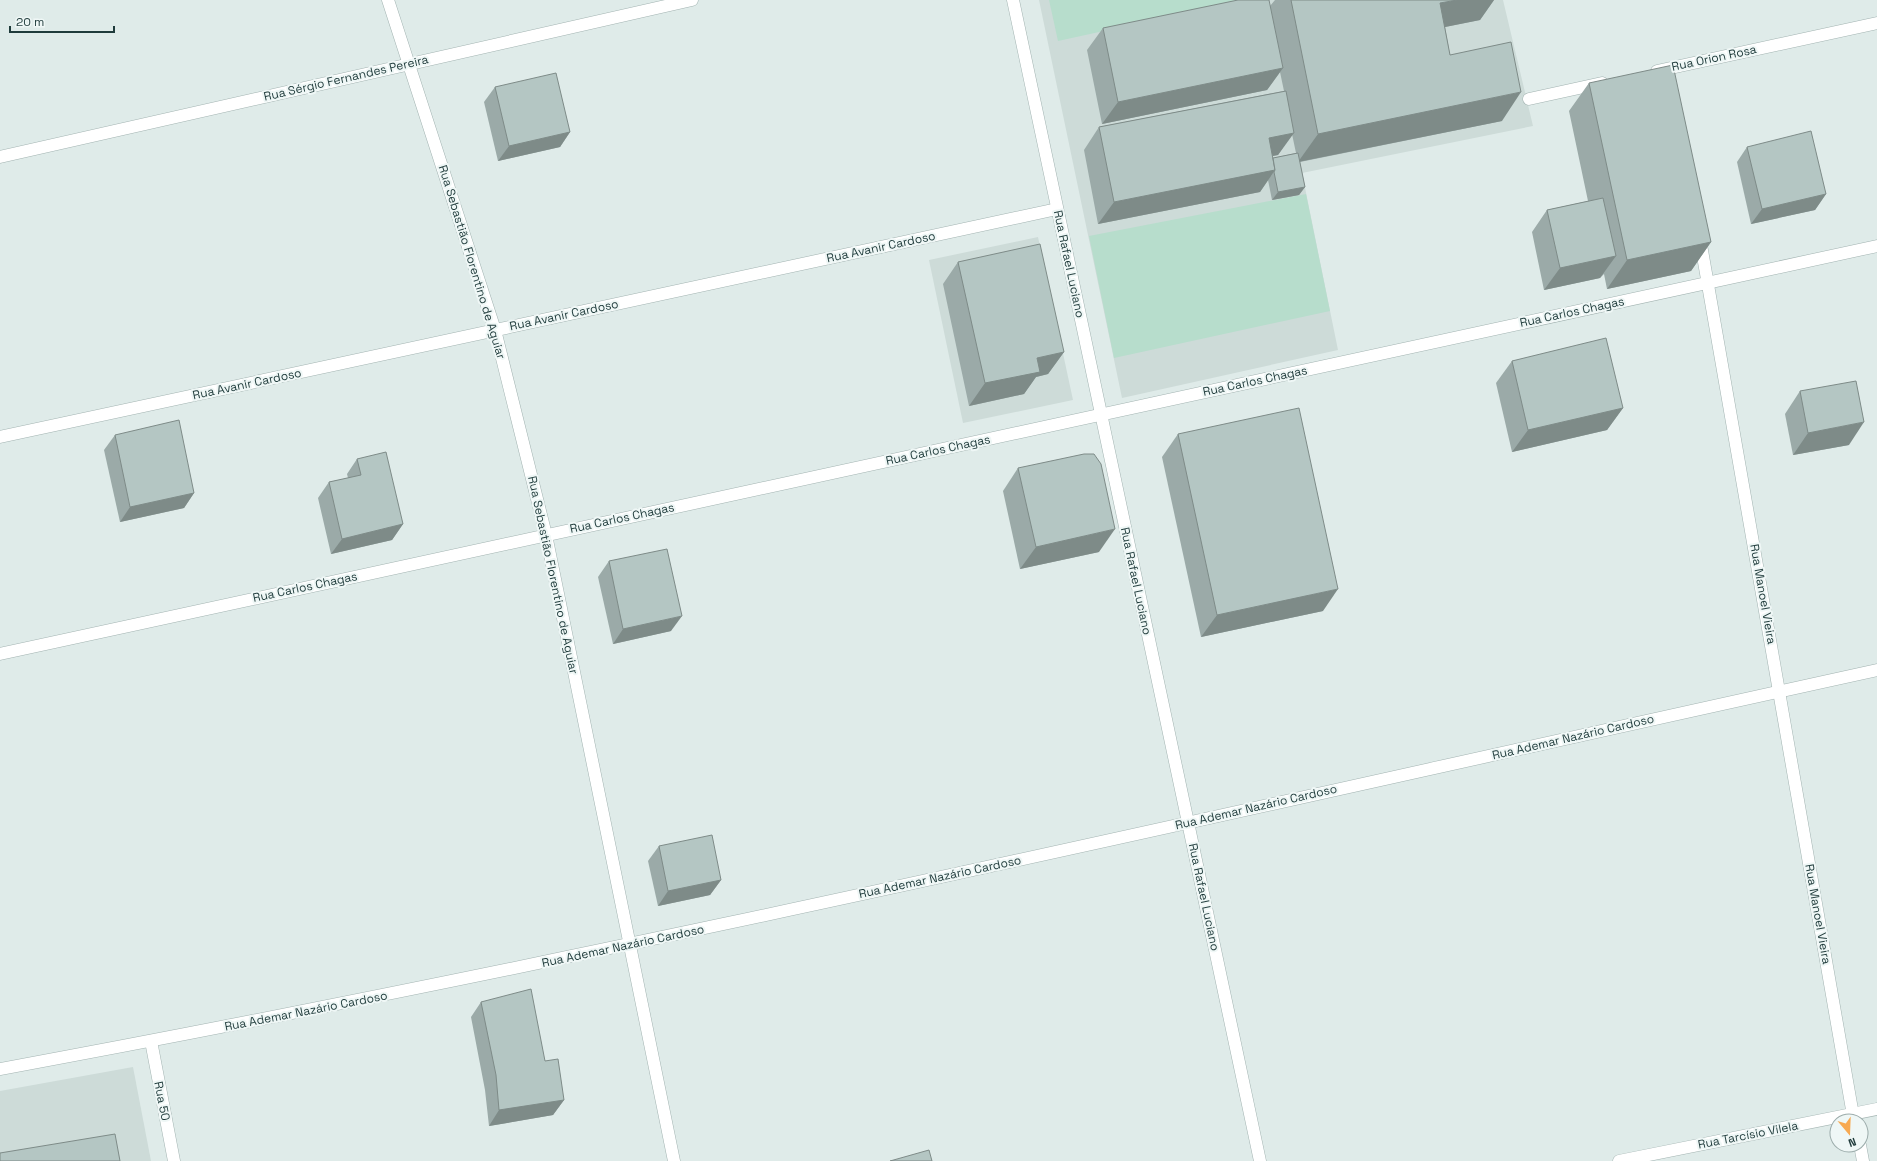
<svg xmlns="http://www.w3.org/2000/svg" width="1877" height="1161" font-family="'Space Grotesk',sans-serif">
<rect width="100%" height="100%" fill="#dfebe9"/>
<g fill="#cddbd8">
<path d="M1039 0H1503L1533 126 1302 173 1338 350 1122 398Z"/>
<path d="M1038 237 1073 400 963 423 929 260Z"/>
<path d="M133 1067 151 1161H0V1091Z"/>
</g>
<g fill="#b7ddcc">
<path d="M1049 0H1245L1058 41Z"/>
<path d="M1306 194 1330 311 1114 358 1089 236Z"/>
</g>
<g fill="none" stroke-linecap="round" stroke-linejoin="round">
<g stroke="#a2b3b1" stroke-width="13">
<g id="minor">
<path d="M388 0 495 330 546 535 674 1161"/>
<path d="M1013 0 1260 1161"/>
<path d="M1657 71 1877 23"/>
<path d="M1529 99 1602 83"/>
<path d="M0 157 692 0"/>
<path d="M1700 239 1854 1121"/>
<path d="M0 437 1057 209"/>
<path d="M0 654 1877 246"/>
<path d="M151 1041 174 1161"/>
<path d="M0 1069C629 953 1252 807 1877 670"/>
<path d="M1860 1145 1863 1161"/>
<path d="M1619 1161 1877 1109"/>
</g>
</g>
<use href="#minor" stroke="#fff" stroke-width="12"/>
</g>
<g fill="#9baaa8" fill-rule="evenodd">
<path d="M1275 0H1494L1480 20 1445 27 1450 55 1502 121 1300 162 1305 187 1299 195 1272 200 1268 180 1260 192 1098 224 1084 150 1099 127 1284 91 1280 72 1267 90 1102 124 1087 50 1103 28 1270 6ZM1292 134 1296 153 1273 158 1272 156 1278 155Z"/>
<path d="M1589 83 1711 242 1691 271 1607 289 1604 274 1600 278 1544 290 1532 232 1547 210 1588 201 1569 111Z"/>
<path d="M495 87 570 132 560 147 498 161 484 102Z"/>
<path d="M1747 147 1826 194 1815 210 1751 224 1737 162Z"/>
<path d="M958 262 1064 352 1048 374 1036 377 1024 394 969 406 943 284Z"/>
<path d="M1512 361 1623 408 1607 430 1512 452 1496 383Z"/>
<path d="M1800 391 1849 445 1793 455 1785 414Z"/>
<path d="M1178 434 1323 611 1201 637 1162 457Z"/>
<path d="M115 435 194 493 184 508 120 522 104 450Z"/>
<path d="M357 459 403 524 392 540 331 554 318 498 329 482 348 478 347 474Z"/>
<path d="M1018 468 1099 552 1020 569 1003 491Z"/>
<path d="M609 561 671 631 613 644 598 577Z"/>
<path d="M659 846 721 880 710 895 658 906 648 861Z"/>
<path d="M481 1002 545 1061 564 1100 553 1115 489 1126 485 1090 471 1017Z"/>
</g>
<g fill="#7e8b88">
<path d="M1457 0H1494L1480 20 1420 32 1440 3Z"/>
<path d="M1283 68 1267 90 1102 124 1118 102Z"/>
<path d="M1521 92 1502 121 1298 162 1318 134Z"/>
<path d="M570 132 560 147 498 161 509 146Z"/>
<path d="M1294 133 1278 155 1253 160 1269 138Z"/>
<path d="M1275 170 1260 192 1098 224 1114 202Z"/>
<path d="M1305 187 1299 195 1272 200 1278 192Z"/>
<path d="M1826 194 1815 210 1751 224 1762 209Z"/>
<path d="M1711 242 1691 271 1607 289 1627 260Z"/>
<path d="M1616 256 1600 278 1544 290 1560 268Z"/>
<path d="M1064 352 1048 374 1036 377 1024 394 969 406 985 383 1037 358Z"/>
<path d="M1623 408 1607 430 1512 452 1528 430Z"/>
<path d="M1864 422 1849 445 1793 455 1808 433Z"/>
<path d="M194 493 184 508 120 522 130 507Z"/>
<path d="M403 524 392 540 331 554 342 539Z"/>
<path d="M1115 529 1099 552 1020 569 1036 547Z"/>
<path d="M1338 589 1323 611 1201 637 1217 615Z"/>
<path d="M682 616 671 631 613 644 623 629Z"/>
<path d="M721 880 710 895 658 906 668 891Z"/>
<path d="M564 1100 553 1115 489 1126 499 1110Z"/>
</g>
<g fill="#b4c6c3" stroke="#7e8b88">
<path d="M1238 0H1269L1283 68 1118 102 1103 28Z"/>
<path d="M1291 0H1457L1440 3 1450 55 1511 42 1521 92 1318 134Z"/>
<path d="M1673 65 1711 242 1627 260 1589 83Z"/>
<path d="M556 73 570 132 509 146 495 87Z"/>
<path d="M1286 91 1294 133 1269 138 1275 170 1114 202 1099 127Z"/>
<path d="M1811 131 1826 194 1762 209 1747 147Z"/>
<path d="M1298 153 1305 187 1278 192 1274 172 1275 170 1273 158Z"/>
<path d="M1603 198 1616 256 1560 268 1547 210Z"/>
<path d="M1040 244 1064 352 1037 358 1040 372 985 383 958 262Z"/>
<path d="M1606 338 1623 408 1528 430 1512 361Z"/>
<path d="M1856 381 1864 422 1808 433 1800 391Z"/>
<path d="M1299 408 1338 589 1217 615 1178 434Z"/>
<path d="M179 420 194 493 130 507 115 435Z"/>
<path d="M386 452 403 524 342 539 329 482 361 475 357 459Z"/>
<path d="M1084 454H1094L1101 464 1115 529 1036 547 1018 468Z"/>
<path d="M667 549 682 616 623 629 609 561Z"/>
<path d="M712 835 721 880 668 891 659 846Z"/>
<path d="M531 989 545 1061 558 1059 564 1100 499 1110 496 1075 481 1002Z"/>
<path d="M115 1134 120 1161H0V1153Z"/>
<path d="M929 1150 932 1161H890Z"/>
</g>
<g text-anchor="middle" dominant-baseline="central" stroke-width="4" stroke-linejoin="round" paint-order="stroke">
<g font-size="12" fill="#1f3b3b" stroke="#eff7f6">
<text transform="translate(1714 58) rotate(-12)">Rua Orion Rosa</text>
<text transform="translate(346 78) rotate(-13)">Rua Sérgio Fernandes Pereira</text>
<text transform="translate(881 247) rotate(-12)">Rua Avanir Cardoso</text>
<text transform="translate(472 262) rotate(73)">Rua Sebastião Florentino de Aguiar</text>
<text transform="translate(1069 264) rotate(78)">Rua Rafael Luciano</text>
<text transform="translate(1572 312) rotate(-12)">Rua Carlos Chagas</text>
<text transform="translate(564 315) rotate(-12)">Rua Avanir Cardoso</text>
<text transform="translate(1255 381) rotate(-12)">Rua Carlos Chagas</text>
<text transform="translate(247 384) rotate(-12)">Rua Avanir Cardoso</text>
<text transform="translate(938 450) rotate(-12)">Rua Carlos Chagas</text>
<text transform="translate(622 518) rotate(-12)">Rua Carlos Chagas</text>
<text transform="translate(553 575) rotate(78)">Rua Sebastião Florentino de Aguiar</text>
<text transform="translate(1136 581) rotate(78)">Rua Rafael Luciano</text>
<text transform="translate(305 587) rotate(-12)">Rua Carlos Chagas</text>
<text transform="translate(1763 594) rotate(80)">Rua Manoel Vieira</text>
<text transform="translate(1573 737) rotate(-13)">Rua Ademar Nazário Cardoso</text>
<text transform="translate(1256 807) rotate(-13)">Rua Ademar Nazário Cardoso</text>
<text transform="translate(940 877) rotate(-12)">Rua Ademar Nazário Cardoso</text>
<text transform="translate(1204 897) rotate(78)">Rua Rafael Luciano</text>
<text transform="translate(1818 914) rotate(80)">Rua Manoel Vieira</text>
<text transform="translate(623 946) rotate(-12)">Rua Ademar Nazário Cardoso</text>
<text transform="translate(306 1011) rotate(-11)">Rua Ademar Nazário Cardoso</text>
<text transform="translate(162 1101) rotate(79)">Rua 50</text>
<text transform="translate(1748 1135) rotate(-11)">Rua Tarcísio Vilela</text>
</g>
</g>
<g transform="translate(1849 1133) rotate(161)"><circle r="19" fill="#eff7f6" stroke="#9cacab"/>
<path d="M0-3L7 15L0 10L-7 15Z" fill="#f7a951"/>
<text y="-6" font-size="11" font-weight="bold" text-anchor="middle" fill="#1f3b3b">N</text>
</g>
<path d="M10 26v6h104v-6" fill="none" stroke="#1f3b3b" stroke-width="2"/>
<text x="16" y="26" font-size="12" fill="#1f3b3b" stroke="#eff7f6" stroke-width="3" paint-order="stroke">20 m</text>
</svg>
